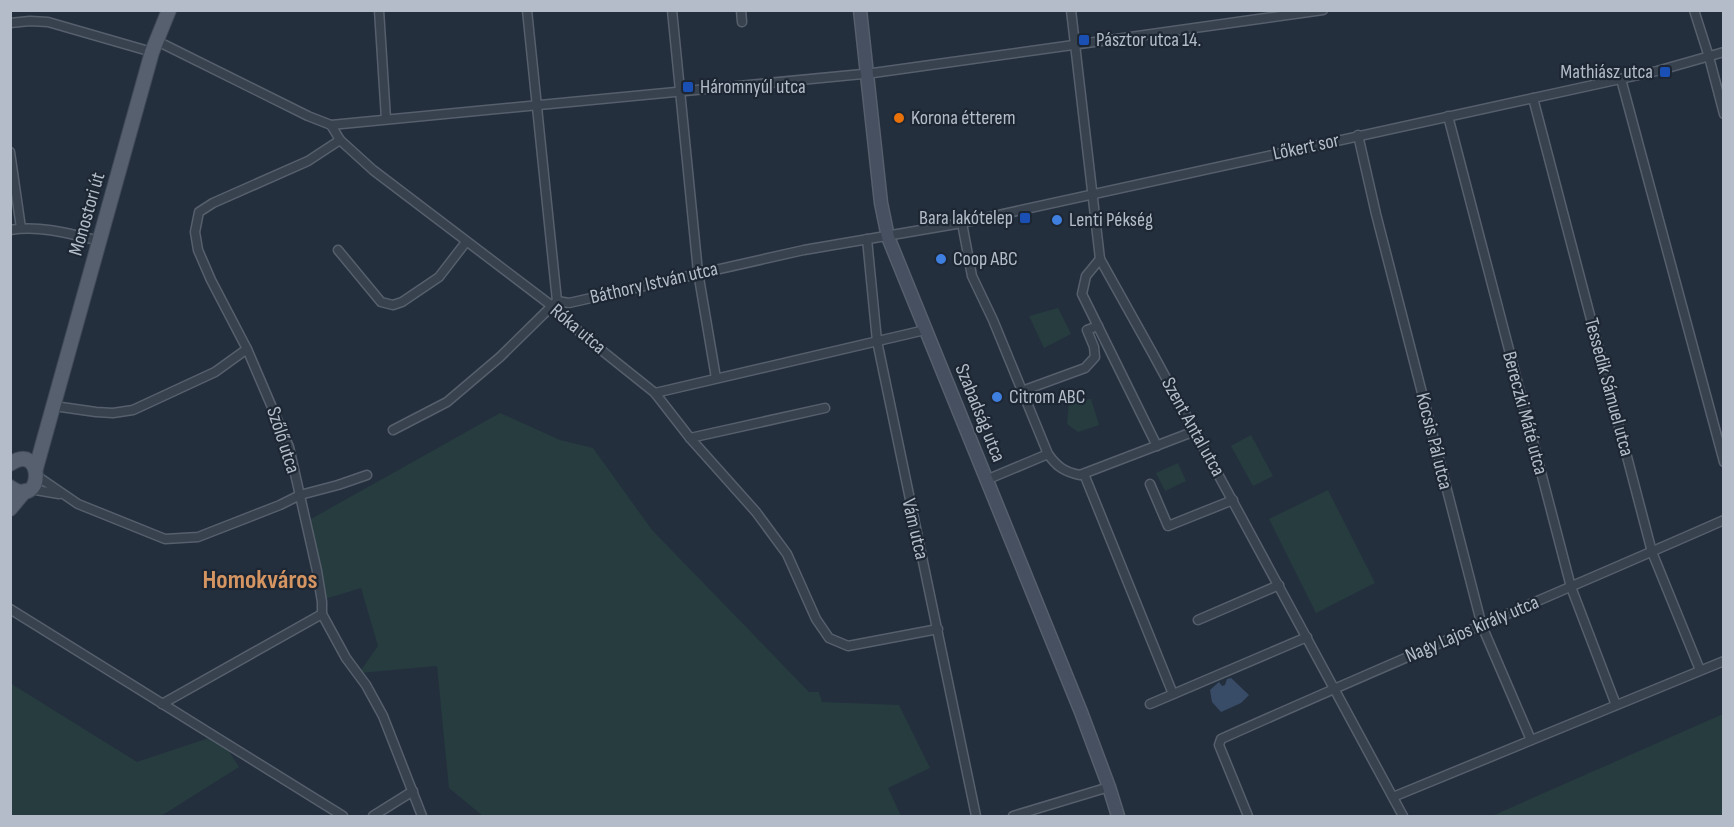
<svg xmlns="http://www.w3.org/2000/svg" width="1734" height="827" font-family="'Sofia Sans Condensed',sans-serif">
<rect width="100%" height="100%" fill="#242f3e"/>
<g fill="#263c3f">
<path d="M1058 308 1071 334 1044 348 1029 316Z"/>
<path d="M1091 399 1099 425 1078 432 1067 424 1069 402Z"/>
<path d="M500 413 560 440 593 448 652 530 809 692H819L822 702 899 705 930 768 888 788 901 816H483L449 788 437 666 359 673 378 646 361 588 325 599 302 524Z"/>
<path d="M1251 435 1273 476 1253 486 1231 446Z"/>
<path d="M1178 463 1186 481 1165 491 1156 473Z"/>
<path d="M1328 490 1375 583 1316 613 1269 519Z"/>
<path d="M10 683 137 762 218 735 239 767 161 816H11Z"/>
<path d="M1723 714V816H1492Z"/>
</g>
<path fill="#394c67" d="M1231 678 1249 695 1241 703 1221 712 1212 702 1210 690 1219 682 1222 686 1225 685 1227 679Z"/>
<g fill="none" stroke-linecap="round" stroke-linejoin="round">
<g stroke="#565f6c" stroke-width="11">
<g id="minor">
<path d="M379 10 386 119"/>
<path d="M527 10 557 301"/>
<path d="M672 10 698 272 716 378"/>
<path d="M741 10 742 22"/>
<path d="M1071 10 1100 259 1153 354 1403 816"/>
<path d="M1694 10 1709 57 1724 114"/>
<path d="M10 23 30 21 48 22 152 52"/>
<path d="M157 41 308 116 331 125 340 140 373 170 552 306 585 337 655 393 690 438 756 512 787 554 816 619 829 638 848 646 938 629"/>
<path d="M1621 79 1724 462"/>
<path d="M1533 98 1652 552 1700 670"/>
<path d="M1448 116 1571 587 1616 705"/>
<path d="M331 125 873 73 1323 10"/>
<path d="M1358 135 1376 214 1482 626 1531 740"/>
<path d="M340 140 308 161 213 203 199 212 195 232 198 250 211 280 247 349 289 447 317 571 322 602V614L346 658 366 685 383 716 422 816"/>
<path d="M10 152 21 228"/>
<path d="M962 223 972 276 993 320 1048 454C1057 467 1065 472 1080 475L1195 431"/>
<path d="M10 230C41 225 71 234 100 241"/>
<path d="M867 239 877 341 976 816"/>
<path d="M338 250 381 302 393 305 402 302 439 277 466 242"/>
<path d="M1100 259 1086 276 1082 294 1157 446"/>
<path d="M1022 391 1085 368 1095 357 1094 347 1087 330 1098 326"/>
<path d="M655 393 925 330"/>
<path d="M54 406 96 412 113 413 133 410 215 372 247 349"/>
<path d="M393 430 447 402 500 357 557 301 569 303 804 250 962 223 1657 71 1724 52"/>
<path d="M690 438 825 408"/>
<path d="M1084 474 1173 694"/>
<path d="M37 476 78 504 165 539 198 537 280 505 300 495 338 485 367 475"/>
<path d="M986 480 1048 454"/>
<path d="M1150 484 1168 526 1233 500"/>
<path d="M30 489 59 494"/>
<path d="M10 609 343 816"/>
<path d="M1198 620 1279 585"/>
<path d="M162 704 322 614"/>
<path d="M1150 704 1307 637"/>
<path d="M1393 797 1724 661"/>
<path d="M373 816 413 791"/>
<path d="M1013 816 1109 787"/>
<path d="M1248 816 1219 745 1221 739C1388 664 1556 594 1724 520"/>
</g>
</g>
<g stroke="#565f6c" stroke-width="15">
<path id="secondary" d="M860 10 881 203 888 237 1081 712 1109 787 1118 816"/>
</g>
<g stroke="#414a57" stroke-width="16">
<g id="primary">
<path d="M10 464C44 440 45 511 10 487"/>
<path d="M36 468 152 52 169 10"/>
<path d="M10 509 25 491"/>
</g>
</g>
<use href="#minor" stroke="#38414e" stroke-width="8"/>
<use href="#secondary" stroke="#465061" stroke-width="12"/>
<use href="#primary" stroke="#56606e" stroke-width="14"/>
</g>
<g fill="#1a4fb4" stroke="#1d2633" stroke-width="2">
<rect x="1078" y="34" width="12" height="12" rx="3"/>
<rect x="1659" y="66" width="12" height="12" rx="3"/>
<rect x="682" y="81" width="12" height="12" rx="3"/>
<rect x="1019" y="212" width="12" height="12" rx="3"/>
</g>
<circle fill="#e8710a" stroke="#1d2633" stroke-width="2" cx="899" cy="118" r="6"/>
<g fill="#3f7fe0" stroke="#1d2633" stroke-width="2">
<circle cx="1057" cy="220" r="6"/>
<circle cx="941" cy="259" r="6"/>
<circle cx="997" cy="397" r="6"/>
</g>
<g text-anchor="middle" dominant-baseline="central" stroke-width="4.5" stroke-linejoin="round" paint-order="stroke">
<g font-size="20" fill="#b4bcc9" stroke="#1d2633" text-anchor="start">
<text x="1096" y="40">Pásztor utca 14.</text>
<text x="1653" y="72" text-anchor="end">Mathiász utca</text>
<text x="700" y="87">Háromnyúl utca</text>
<text x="911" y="118">Korona étterem</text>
<text x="1013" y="218" text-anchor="end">Bara lakótelep</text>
<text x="1069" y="220">Lenti Pékség</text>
<text x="953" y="259">Coop ABC</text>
<text x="1009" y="397">Citrom ABC</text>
</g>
<g font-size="20" fill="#b4bcc9" stroke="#1d2633">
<text transform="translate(1306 147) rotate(-12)">Lőkert sor</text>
<text transform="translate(87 214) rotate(-74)">Monostori út</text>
<text transform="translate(654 283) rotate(-13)">Báthory István utca</text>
<text transform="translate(578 329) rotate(40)">Róka utca</text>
<text transform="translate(1609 387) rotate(75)">Tessedik Sámuel utca</text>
<text transform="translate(980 413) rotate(68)">Szabadság utca</text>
<text transform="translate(1525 413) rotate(75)">Bereczki Máté utca</text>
<text transform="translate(1193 427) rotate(61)">Szent Antal utca</text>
<text transform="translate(283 440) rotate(72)">Szőlő utca</text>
<text transform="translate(1434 441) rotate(76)">Kocsis Pál utca</text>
<text transform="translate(915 529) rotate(77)">Vám utca</text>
<text transform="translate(1472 629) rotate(-23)">Nagy Lajos király utca</text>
</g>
<g font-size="26" font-weight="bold" fill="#d59563" stroke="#1d2633">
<text x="260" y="580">Homokváros</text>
</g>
</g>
<rect width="1734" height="827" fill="none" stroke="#b4bcc9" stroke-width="24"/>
</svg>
